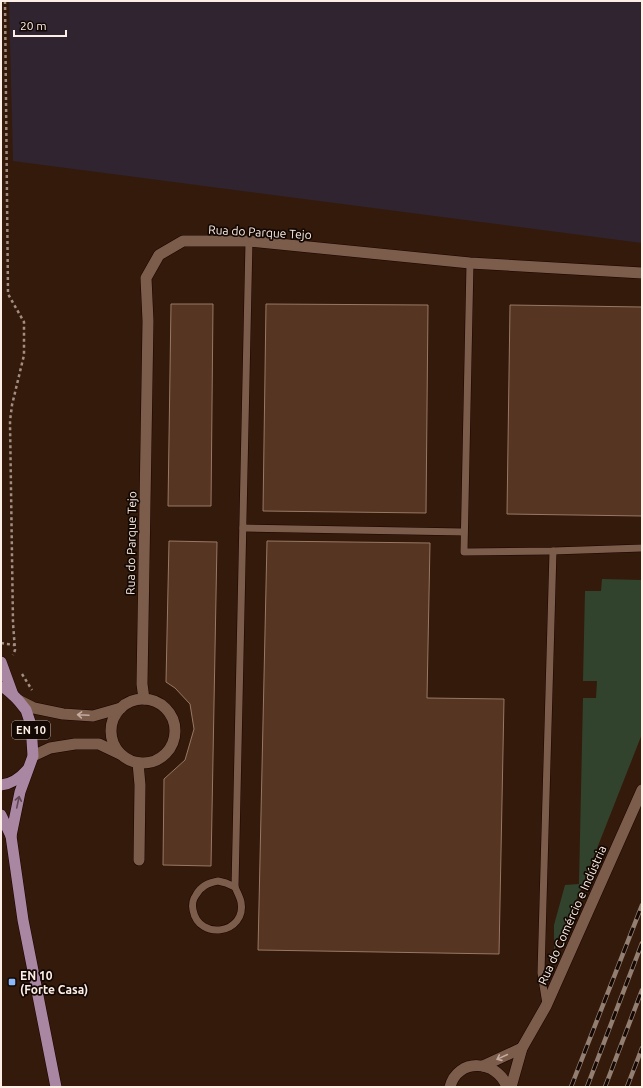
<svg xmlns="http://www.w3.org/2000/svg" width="643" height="1088" font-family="Ubuntu,sans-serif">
<rect width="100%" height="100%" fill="#341a0a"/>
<path fill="#302431" d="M9 1H642V243L13 161Z"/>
<path fill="#32432d" d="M602 579 642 580V734L581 889 554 951V925L565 885 579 884 583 698H596L597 681H583L585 591H601Z"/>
<g fill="#563623" stroke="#987865">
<path d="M171 304H213L211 506H168Z"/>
<path d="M266 304 428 305 426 513 263 511Z"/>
<path d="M510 305 642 307V516L507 514Z"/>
<path d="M169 541 217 542 211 866 163 865 164 779 185 760 194 729 190 704 175 688 166 682Z"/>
<path d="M267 541 430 543 427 698 504 699 499 954 258 950Z"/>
</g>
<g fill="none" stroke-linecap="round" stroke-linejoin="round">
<g stroke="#1a0400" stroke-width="8">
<g id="service">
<path d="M470 263 464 552 553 551 642 548"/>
<path d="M243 528 464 532"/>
<path d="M218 881 226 883 235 887C237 892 240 897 241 902 247 933 199 942 193 910 192 905 193 899 196 895 201 886 208 883 218 881Z"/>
<path d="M235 887 249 241"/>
<path d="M546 1004 541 973 553 551"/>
</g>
</g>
<g stroke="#1a0400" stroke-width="12">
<g id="minor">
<circle cx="143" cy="731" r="32"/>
<path d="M144 699 142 684 148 321 146 278 159 255 183 241H249L470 263 642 273"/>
<path d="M18 700 34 708 63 714 93 716 121 708"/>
<path d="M33 756 50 748 75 744H99L120 754"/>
<path d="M138 763 140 785 139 860"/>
<path d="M483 1066 522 1048"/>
<path d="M450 1087C457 1058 497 1059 507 1087"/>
<path d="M511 1087 522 1048 546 1006 642 790"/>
</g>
</g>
<g stroke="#1a0400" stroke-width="12">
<g id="primary">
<path d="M1 662 13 695"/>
<path d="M1 687 6 689 13 695 18 700 26 710 31 725 33 756 20 792 11 836"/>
<path d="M1 785C12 784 20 778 27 770"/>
<path d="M1 815 11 836 23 920 56 1087"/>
</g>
</g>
<g stroke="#a28e82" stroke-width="2.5" stroke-dasharray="3 3" stroke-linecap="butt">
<path d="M5 1 8 294 24 322V355L12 405 10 421 13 623 15 650 13 655"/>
<path d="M1 643 14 645"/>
<path d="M22 674 32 690"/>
</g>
<use href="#service" stroke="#7c5c4b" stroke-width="7"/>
<use href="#minor" stroke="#7c5c4b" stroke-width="11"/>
<use href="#primary" stroke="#a986a2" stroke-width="11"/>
<g stroke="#937e72" stroke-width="4.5">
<g id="rail">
<path d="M571 1087 642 905"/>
<path d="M587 1087 642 943"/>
<path d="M605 1087 642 990"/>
<path d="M627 1087 642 1048"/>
</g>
</g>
<use href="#rail" stroke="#130803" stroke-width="3" stroke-dasharray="9" stroke-linecap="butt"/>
</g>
<defs><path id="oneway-shaft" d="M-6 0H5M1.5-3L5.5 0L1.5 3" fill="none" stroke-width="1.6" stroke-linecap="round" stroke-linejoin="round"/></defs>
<g stroke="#c3aca0">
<use href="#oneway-shaft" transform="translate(83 715) rotate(-177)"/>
<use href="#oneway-shaft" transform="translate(502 1057) rotate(155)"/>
</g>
<use stroke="#5e4752" href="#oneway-shaft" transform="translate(18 802) rotate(-78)"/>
<rect fill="#8cb9fc" stroke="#130803" stroke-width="1.5" x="8" y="978" width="8" height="8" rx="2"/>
<g text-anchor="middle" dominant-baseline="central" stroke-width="3.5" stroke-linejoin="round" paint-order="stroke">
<rect fill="#130803" stroke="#b7a9a2" stroke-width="1" x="12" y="721" width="38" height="18" rx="3"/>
<g font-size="11" font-weight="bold" fill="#fdeee6">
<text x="31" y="730">EN 10</text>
</g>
<g font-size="12" fill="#fdeee6" stroke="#130803">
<text transform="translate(260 232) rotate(3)">Rua do Parque Tejo</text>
<text transform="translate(131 543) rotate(-89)">Rua do Parque Tejo</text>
<text transform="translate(572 915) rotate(-66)">Rua do Comércio e Indústria</text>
</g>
<g font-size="12" font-weight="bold" fill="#fdeee6" stroke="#130803" text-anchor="start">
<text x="20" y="975">EN 10<tspan x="20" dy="14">(Forte Casa)</tspan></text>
</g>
</g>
<rect width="643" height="1088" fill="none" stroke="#fdeee6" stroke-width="4"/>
<path d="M14 30v6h52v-6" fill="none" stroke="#fdeee6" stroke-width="2"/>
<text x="20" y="30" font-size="12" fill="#fdeee6" stroke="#130803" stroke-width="3" paint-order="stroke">20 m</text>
</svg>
